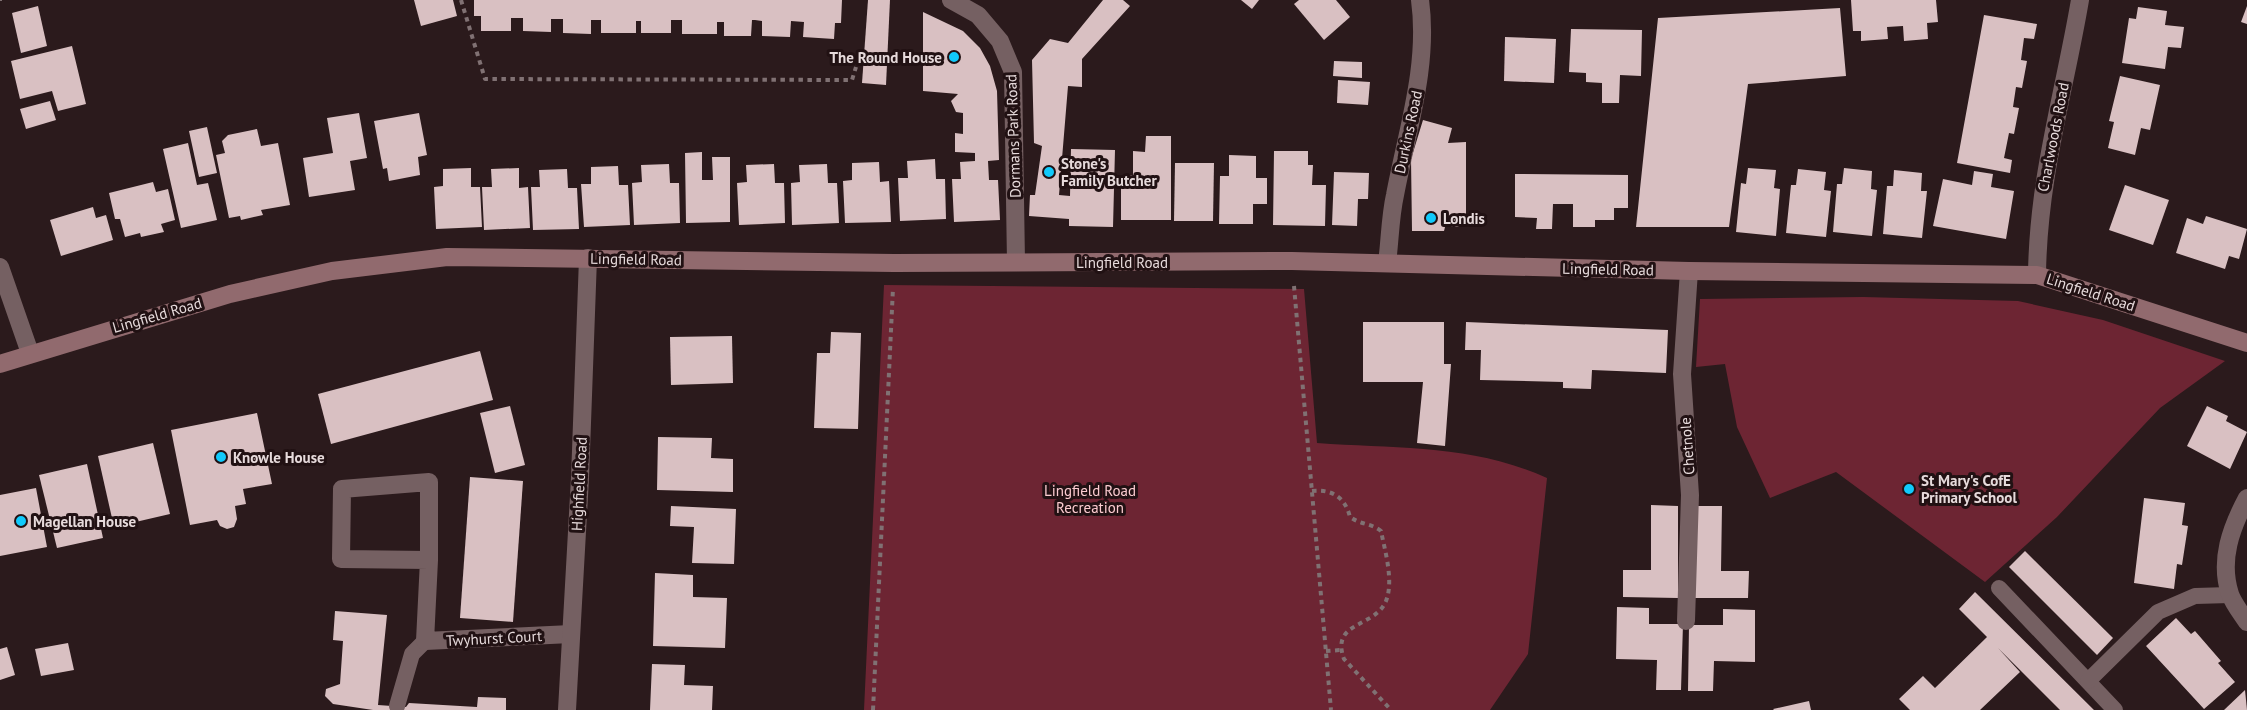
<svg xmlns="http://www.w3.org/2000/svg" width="2247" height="710" font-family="'PT Sans',sans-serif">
<rect width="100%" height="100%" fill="#2b1a1c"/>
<g fill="#6d2533">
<path d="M884 285 1304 289 1317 443C1398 449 1472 444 1547 478L1528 654 1490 710H864Z"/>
<path d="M1863 297 2018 301 2103 320 2225 361 2160 408 2057 517 1985 582 1836 472 1770 498 1737 427 1725 364 1696 367 1700 299Z"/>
</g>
<g fill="#d9c0c2">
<path d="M414 0H453L457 16 421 26Z"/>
<path d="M474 0H842L841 23H835L834 39 803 37 804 22 791 21 790 37 762 36V21L755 20H752L751 36H724V22H717V34H682V20H671V33H641V21H636V33H601V20H591V34L563 33V19H551V32L523 31V18H511V31H481V16H474Z"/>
<path d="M868 0H890L886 85 862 83Z"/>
<path d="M1103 0H1123L1130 6 1082 59V87L1068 86 1059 195 1070 196 1071 149 1115 150 1113 227 1069 226V219L1029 216 1030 195H1035L1042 146 1034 143 1032 60 1050 39 1068 43Z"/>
<path d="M1241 0H1259L1252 9Z"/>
<path d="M1299 0H1336L1350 17 1324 40 1294 4Z"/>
<path d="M1851 0H1936L1938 22 1927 23 1928 39 1904 41 1903 26 1887 27 1888 39 1861 41V31H1853Z"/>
<path d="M38 6 47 46 21 53 12 13Z"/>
<path d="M2247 6V24L2241 22Z"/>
<path d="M2138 7 2167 11 2165 25 2184 27 2181 48 2168 47 2165 69 2122 63 2129 18 2136 19Z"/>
<path d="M1840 8 1846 76 1748 84 1729 227H1636L1658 18Z"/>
<path d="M923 12 963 31 980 48 990 66 997 91 999 160 988 161 989 180H998L1000 220 954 222 952 179H961L960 162 975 161V153L955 152V133L963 134V113L956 112 951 101 958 94 923 91Z"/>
<path d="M1984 15 2037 24 2034 39 2024 38 2021 60 2027 61 2022 88 2016 87 2013 107 2019 108 2014 134 2009 133 2004 158 2012 160 2010 173 1957 163Z"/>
<path d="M1571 29 1642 30 1641 76 1620 75 1619 103H1602V83L1586 82V73L1569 72Z"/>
<path d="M1505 37 1556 39 1554 83 1504 81Z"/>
<path d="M72 46 86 104 58 111 52 91 20 99 11 61Z"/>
<path d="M1334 61 1362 62V78L1333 76Z"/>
<path d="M2120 76 2160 85 2150 130 2141 128 2135 155 2108 148 2114 122 2109 121Z"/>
<path d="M1338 80 1370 82 1368 105 1337 103Z"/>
<path d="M50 101 56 120 26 129 20 109Z"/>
<path d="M359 113 367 158 350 161 355 190 309 197 303 158 333 153 327 118Z"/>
<path d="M419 113 427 155 418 157 420 175 389 181 387 168 383 169 374 121Z"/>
<path d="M1423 120 1452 128 1448 143 1466 142V227H1445L1444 231H1412L1411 159Z"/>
<path d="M207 127 217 173 199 177 189 131Z"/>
<path d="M257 129 261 146 278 143 290 205 261 210 263 215 241 220 240 216 229 218 216 155 225 153 222 141 228 135Z"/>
<path d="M1146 136H1171V220H1121V175H1133V151L1145 152Z"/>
<path d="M188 143 197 185 208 183 217 220 181 228 163 149Z"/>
<path d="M1274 151H1308V165H1313L1312 185H1326L1325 226 1273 225Z"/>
<path d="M702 152V180H713L712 157H730V222L686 223 685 153Z"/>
<path d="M1229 155 1256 156V178H1267V204H1253V224H1219L1220 176H1229Z"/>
<path d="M935 159 936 179H945L946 219 900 221 898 178H908L907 161Z"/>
<path d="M879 162 880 182 889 181 891 222 845 223 843 181 852 180V163Z"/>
<path d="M1175 163H1214L1213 221H1174Z"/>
<path d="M669 164 670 183H679L680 223 634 225 632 183 642 182 641 165Z"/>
<path d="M774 164 775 183H784L785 223 739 225 737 183 747 182 746 165Z"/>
<path d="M827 164 828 183H837L839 223 792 225 791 183 800 182 799 165Z"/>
<path d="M618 166 619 185H628L630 225 584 227 581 184H591V167Z"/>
<path d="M471 168V187H480L482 227 436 229 434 187 443 186V169Z"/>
<path d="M519 168V188L528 187 530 228 484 230 482 187H492L491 169Z"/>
<path d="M1748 168 1776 170 1774 188 1780 189 1776 236 1736 232 1741 183 1746 184Z"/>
<path d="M1844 168 1872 171 1871 189 1877 190 1872 236 1833 232 1837 184H1842Z"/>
<path d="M567 169 568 188H577L579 229 533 230 531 187H540L539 170Z"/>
<path d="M1798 169 1826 172 1824 190 1831 191 1826 237 1786 233 1791 185H1796Z"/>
<path d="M1894 170 1922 173 1921 191H1927L1922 238 1883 234 1887 186H1893Z"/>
<path d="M1974 171 1993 174 1991 187 2014 191 2006 239 1933 226 1943 179 1972 185Z"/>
<path d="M1334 172 1369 173 1368 199H1358L1357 226 1332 225Z"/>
<path d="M1515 174 1628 175V208H1614V220H1595V227H1573V204H1553L1552 229H1536L1537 218 1515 217Z"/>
<path d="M153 182 156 192 168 189 175 220 161 224 164 232 141 237 140 233 125 237 120 219H115L109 193Z"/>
<path d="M2125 185 2169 200 2153 245 2109 230Z"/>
<path d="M93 207 96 218 106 215 113 240 61 256 50 220Z"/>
<path d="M2206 216 2247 229 2239 259 2229 256 2225 269 2176 253 2187 218 2203 224Z"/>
<path d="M1363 322H1444V364H1451L1445 446 1417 443 1423 382H1363Z"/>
<path d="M1466 322 1668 330 1666 373 1592 370 1591 389 1563 388V382L1480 380 1481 350H1465Z"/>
<path d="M831 332 861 333 858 429 814 428 817 353H830Z"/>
<path d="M732 336 733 383 671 385 670 337Z"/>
<path d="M480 351 493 400 331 444 318 394Z"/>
<path d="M510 406 525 465 495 473 480 413Z"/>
<path d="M2207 406 2228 416 2226 421 2247 432 2230 469 2187 446Z"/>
<path d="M257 413 272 484 243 489 246 504 235 506 237 519 234 527 227 529 220 526 217 520 190 525 171 430Z"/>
<path d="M658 437 712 438 711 458 733 459V492L657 490Z"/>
<path d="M153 443 170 514 114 527 98 456Z"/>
<path d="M87 464 103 538 57 548 39 475Z"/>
<path d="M470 477 523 481 513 622 460 618Z"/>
<path d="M36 488 47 547 0 556V495Z"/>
<path d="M2144 498 2185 503 2182 525 2188 526 2182 565 2177 564 2174 589 2134 583Z"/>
<path d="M1651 505 1678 506V598L1623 597V570H1651Z"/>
<path d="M671 506 736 509 734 564 692 563 694 527 670 526Z"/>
<path d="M1695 506H1722L1721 571H1749L1748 598H1694Z"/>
<path d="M2025 551 2113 638 2097 655 2009 567Z"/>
<path d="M655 573 693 575V597L727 598 725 648 653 646Z"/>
<path d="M1975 592 2094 710H2060L1998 648 2020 672 1980 710H1910L1899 699 1923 676 1935 688 1987 637 1959 609Z"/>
<path d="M1617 607 1649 608V624H1683L1681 690H1656L1657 660 1616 659Z"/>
<path d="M1723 609 1755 610V662L1714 661 1713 691H1688L1689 625H1723Z"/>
<path d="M335 611 387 615 378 705 406 707 409 703 477 707 478 697 506 698V710H373L333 704 325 696 326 689 340 684 343 641 333 640Z"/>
<path d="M2176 618 2191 634 2195 631 2221 661 2218 663 2235 682 2204 709 2146 646Z"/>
<path d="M68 643 74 670 41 676 35 649Z"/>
<path d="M7 647 15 675 0 680V649Z"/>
<path d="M652 664 685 665 684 685 713 686 712 710H650Z"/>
<path d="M2245 690 2247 710H2224Z"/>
<path d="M1809 701 1811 710H1774L1773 709Z"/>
</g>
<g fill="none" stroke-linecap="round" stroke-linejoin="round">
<g stroke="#807173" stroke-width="4" stroke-dasharray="4.5 4.5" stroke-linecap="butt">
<path d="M461 0 485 79 852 80 856 67"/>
<path d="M0 1V0"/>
<path d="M1294 286 1331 710"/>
<path d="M1312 491C1332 489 1345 497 1350 517 1361 525 1371 523 1381 531 1385 551 1394 581 1386 601 1375 628 1330 621 1344 659L1391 710"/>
<path d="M1326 651 1341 650"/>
<path d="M873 710 893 288"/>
</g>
<g stroke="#756062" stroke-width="16">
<path d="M1999 588 2115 710"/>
<path d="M2088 681 2158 612 2195 596 2230 595"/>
<path d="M397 706 412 654 425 641"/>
</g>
<g stroke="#756062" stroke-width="18">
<path d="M951 0 978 15 1000 41 1013 72 1016 262"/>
<path d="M1387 263C1390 241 1390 217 1395 195 1407 131 1429 65 1420 0"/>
<path d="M0 267 30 353"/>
<path d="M2037 275C2038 178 2064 94 2080 0"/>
<path d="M2247 498C2231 528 2219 560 2230 594 2233 603 2241 613 2247 622"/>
<path d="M429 560V482L342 489 341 559 429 560 425 641 571 634"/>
<path d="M1686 621 1690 495 1682 374 1689 271"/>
<path d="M567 710 580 478 588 258"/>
</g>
<path stroke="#916a6e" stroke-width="18" d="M0 364 230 294 332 271 447 257 894 263 1292 261 1689 271 2037 275 2247 343"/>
</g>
<g fill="#11cafb" stroke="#211113" stroke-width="2">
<circle cx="954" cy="57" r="6"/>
<circle cx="1049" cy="172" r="6"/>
<circle cx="1431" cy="218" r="6"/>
<circle cx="221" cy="457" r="6"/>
<circle cx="1909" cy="489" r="6"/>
<circle cx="21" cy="521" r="6"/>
</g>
<g text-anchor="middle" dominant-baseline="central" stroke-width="6" stroke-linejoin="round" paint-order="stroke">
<g font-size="15" font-weight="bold" fill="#e6dadb" stroke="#211113" text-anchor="start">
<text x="942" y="57" text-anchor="end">The Round House</text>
<text x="1061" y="163">Stone's<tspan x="1061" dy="17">Family Butcher</tspan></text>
<text x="1443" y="218">Londis</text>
<text x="233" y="457">Knowle House</text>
<text x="1921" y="480">St Mary's CofE<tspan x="1921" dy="17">Primary School</tspan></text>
<text x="33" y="521">Magellan House</text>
</g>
<g font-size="15" fill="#e6dadb" stroke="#211113">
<text transform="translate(1408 132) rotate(-78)">Durkins Road</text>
<text transform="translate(1013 136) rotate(-92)">Dormans Park Road</text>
<text transform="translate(2053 137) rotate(-79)">Charlwoods Road</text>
<text transform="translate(636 259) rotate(1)">Lingfield Road</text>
<text x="1122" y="262">Lingfield Road</text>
<text transform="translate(1608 269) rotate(1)">Lingfield Road</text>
<text transform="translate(2091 292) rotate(18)">Lingfield Road</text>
<text transform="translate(157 315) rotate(-16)">Lingfield Road</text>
<text transform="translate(1687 446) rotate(-94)">Chetnole</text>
<text transform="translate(579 484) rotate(-87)">Highfield Road</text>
<text transform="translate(494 638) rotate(-3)">Twyhurst Court</text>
</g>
<g font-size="15" fill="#fccbd0" stroke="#211113">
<text x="1090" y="490">Lingfield Road<tspan x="1090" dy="17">Recreation</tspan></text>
</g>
</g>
</svg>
